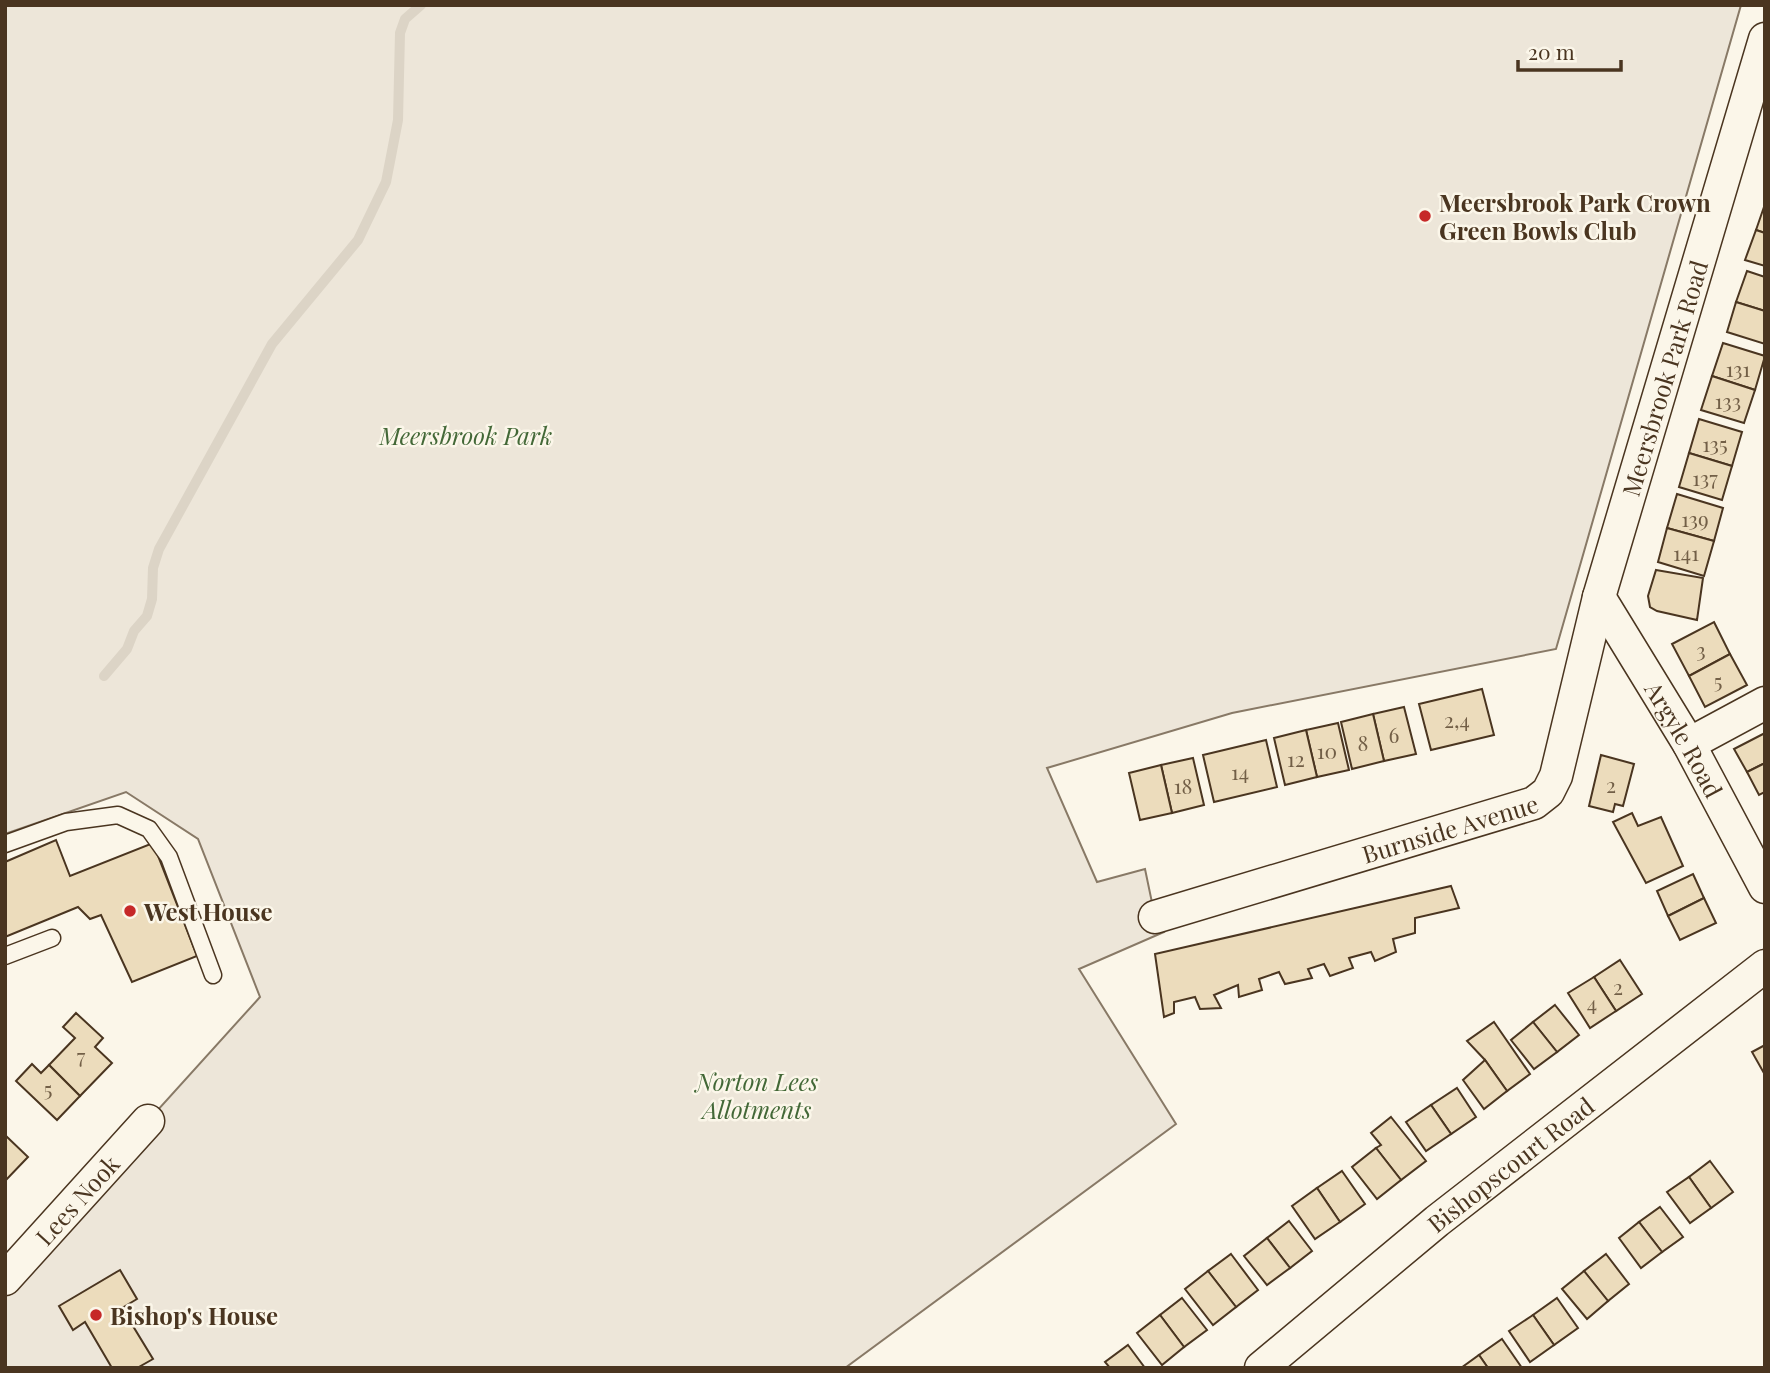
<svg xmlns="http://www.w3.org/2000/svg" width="1770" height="1373" font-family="'Playfair Display',serif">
<rect width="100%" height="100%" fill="#fbf6e9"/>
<path fill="#ede6d9" stroke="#887966" stroke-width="2" d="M5 5H1741L1556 649 1232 713 1047 768 1097 882 1145 869 1155 917 1164 932 1079 969 1176 1124 845 1368H5V1279L260 997 198 839 126 792 5 834Z"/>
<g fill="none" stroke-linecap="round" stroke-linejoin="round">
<path stroke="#dcd4c6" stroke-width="10" d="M104 676 127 649 134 631 147 616 152 599 153 568 159 549 272 344 358 240 386 182 398 120 400 33 405 19 421 5"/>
</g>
<g fill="#ecdcbc" stroke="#4a3520" stroke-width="2">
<path d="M1765 204V233L1756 230Z"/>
<path d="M1756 230 1765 233V266L1745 260Z"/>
<path d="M1747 271 1765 277V311L1736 302Z"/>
<path d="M1736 302 1765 311V344L1727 332Z"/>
<path d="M1723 343 1765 356 1755 390 1712 376Z"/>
<path d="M1712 376 1755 390 1744 423 1701 410Z"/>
<path d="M1699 419 1742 432 1732 466 1689 453Z"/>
<path d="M1689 453 1732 466 1722 500 1679 487Z"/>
<path d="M1677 494 1723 508 1714 541 1667 528Z"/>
<path d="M1667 528 1714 541 1704 576 1658 562Z"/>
<path d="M1656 570 1703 578 1697 620 1657 611 1650 607 1648 596Z"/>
<path d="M1714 622 1730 654 1689 676 1672 644Z"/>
<path d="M1730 654 1747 685 1705 707 1689 676Z"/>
<path d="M1482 689 1494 735 1431 750 1419 704Z"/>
<path d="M1404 707 1416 754 1384 761 1373 714Z"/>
<path d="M1373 714 1384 761 1352 769 1341 722Z"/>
<path d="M1338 723 1349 770 1317 777 1306 730Z"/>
<path d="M1306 730 1317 777 1285 785 1274 738Z"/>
<path d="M1765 733V763L1747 772 1734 749Z"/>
<path d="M1266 740 1277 787 1214 802 1203 755Z"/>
<path d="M1601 755 1634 764 1623 806 1615 804 1613 812 1589 806Z"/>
<path d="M1193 758 1204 805 1172 813 1161 765Z"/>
<path d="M1765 763V792L1759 795 1747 772Z"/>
<path d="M1161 765 1172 813 1140 820 1129 773Z"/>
<path d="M1632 813 1638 826 1661 817 1683 866 1646 883 1613 822Z"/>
<path d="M56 840 70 876 153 843 197 956 132 982 101 915 90 919 78 907 5 937V862Z"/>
<path d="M1693 874 1704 898 1668 916 1657 891Z"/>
<path d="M1451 886 1459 908 1415 918V933L1393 939 1396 952 1375 961 1371 952 1349 958 1353 968 1330 976 1324 964 1308 969 1312 978 1285 984 1279 972 1259 979 1262 990 1239 997 1238 985 1214 995 1221 1008 1200 1009 1195 997 1174 1002V1013L1164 1017 1155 954Z"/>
<path d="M1704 898 1716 923 1680 940 1668 916Z"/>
<path d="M1620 960 1642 994 1616 1011 1594 977Z"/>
<path d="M1594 977 1616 1011 1590 1028 1568 993Z"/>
<path d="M1555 1005 1579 1035 1557 1052 1533 1022Z"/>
<path d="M76 1013 103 1038 95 1047 112 1063 80 1096 49 1065 75 1038 63 1027Z"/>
<path d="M1494 1022 1530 1074 1507 1091 1485 1060 1467 1041Z"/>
<path d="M1533 1022 1557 1052 1534 1069 1511 1040Z"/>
<path d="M1765 1045V1075L1752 1052Z"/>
<path d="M1485 1060 1507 1091 1484 1109 1463 1080Z"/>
<path d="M32 1064 41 1073 49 1065 80 1096 57 1120 16 1081Z"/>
<path d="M1457 1088 1476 1117 1451 1134 1431 1105Z"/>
<path d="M1431 1105 1451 1134 1426 1151 1406 1122Z"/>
<path d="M1391 1117 1426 1161 1401 1180 1376 1148 1381 1145 1371 1133Z"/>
<path d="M5 1135 28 1157 5 1181Z"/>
<path d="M1376 1148 1401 1180 1377 1199 1352 1167Z"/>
<path d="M1710 1161 1733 1192 1711 1208 1689 1177Z"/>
<path d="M1342 1171 1365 1204 1340 1222 1317 1188Z"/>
<path d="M1689 1177 1711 1208 1690 1223 1667 1192Z"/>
<path d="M1317 1188 1340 1222 1315 1239 1292 1206Z"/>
<path d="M1660 1207 1683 1237 1662 1252 1639 1222Z"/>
<path d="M1289 1221 1312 1251 1290 1268 1267 1238Z"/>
<path d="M1639 1222 1662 1252 1641 1268 1619 1238Z"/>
<path d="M1267 1238 1290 1268 1267 1285 1244 1256Z"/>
<path d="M1231 1254 1258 1290 1236 1307 1208 1271Z"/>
<path d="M1606 1254 1629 1284 1608 1301 1584 1271Z"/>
<path d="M120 1270 137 1299 122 1308 153 1359 137 1368H112L85 1322 73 1330 59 1306Z"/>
<path d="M1208 1271 1236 1307 1213 1325 1185 1289Z"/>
<path d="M1584 1271 1608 1301 1587 1319 1562 1289Z"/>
<path d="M1182 1298 1207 1330 1184 1347 1160 1315Z"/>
<path d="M1557 1298 1578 1328 1554 1345 1533 1315Z"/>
<path d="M1160 1315 1184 1347 1162 1365 1137 1333Z"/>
<path d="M1533 1315 1554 1345 1530 1362 1509 1331Z"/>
<path d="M1502 1339 1522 1368H1488L1479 1355Z"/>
<path d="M1128 1345 1145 1368H1110L1105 1362Z"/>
<path d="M1479 1355 1488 1368H1461Z"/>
</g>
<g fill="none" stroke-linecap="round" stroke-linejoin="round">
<g stroke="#4a3520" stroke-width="19">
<g id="service">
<path d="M5 844 66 822 118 815 149 829 169 857 213 975"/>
<path d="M5 956 52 938"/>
</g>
</g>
<g stroke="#4a3520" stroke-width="35">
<g id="minor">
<path id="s1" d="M1599 597 1689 744 1765 887"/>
<path d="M1689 744 1765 703"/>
<path id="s2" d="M1155 917 1534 803 1548 792 1556 776 1599 597 1765 39"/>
<path id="s3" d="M5 1279 148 1121"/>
<path id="s4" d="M1261 1368 1437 1221 1765 966"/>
</g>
</g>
<use href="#service" stroke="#fbf6e9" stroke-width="16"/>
<use href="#minor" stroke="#fbf6e9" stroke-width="32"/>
</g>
<g fill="#c62828" stroke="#fbf6e9" stroke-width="2.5">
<circle cx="1425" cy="216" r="7"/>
<circle cx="130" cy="911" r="7"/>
<circle cx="96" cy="1315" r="7"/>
</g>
<g text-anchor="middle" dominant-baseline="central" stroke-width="5" stroke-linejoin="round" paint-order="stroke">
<g font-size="21" fill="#725f47">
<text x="1738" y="368">131</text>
<text x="1728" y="400">133</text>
<text x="1715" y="443">135</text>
<text x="1705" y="477">137</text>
<text x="1695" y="518">139</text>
<text x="1686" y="552">141</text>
<text x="1701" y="649">3</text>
<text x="1718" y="680">5</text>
<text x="1457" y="719">2,4</text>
<text x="1394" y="734">6</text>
<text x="1363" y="742">8</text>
<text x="1327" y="750">10</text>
<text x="1296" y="758">12</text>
<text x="1240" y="771">14</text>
<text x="1611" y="784">2</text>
<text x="1183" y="785">18</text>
<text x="1618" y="986">2</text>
<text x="1592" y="1002">4</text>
<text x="81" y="1055">7</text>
<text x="48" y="1088">5</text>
</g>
<g font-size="24" font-weight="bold" fill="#4a3520" stroke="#fbf6e9" text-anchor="start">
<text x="1439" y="202">Meersbrook Park Crown<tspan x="1439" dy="28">Green Bowls Club</tspan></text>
<text x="144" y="911">West House</text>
<text x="110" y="1315">Bishop's House</text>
</g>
<g font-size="24" fill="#4a3520" stroke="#fbf6e9">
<text stroke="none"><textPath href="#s2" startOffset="844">Meersbrook Park Road</textPath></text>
<text stroke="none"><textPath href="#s1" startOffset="166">Argyle Road</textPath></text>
<text stroke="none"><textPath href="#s2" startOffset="308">Burnside Avenue</textPath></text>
<text stroke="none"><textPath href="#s4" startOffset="322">Bishopscourt Road</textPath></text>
<text stroke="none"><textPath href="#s3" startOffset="107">Lees Nook</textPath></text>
</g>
<g font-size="24" font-style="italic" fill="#436837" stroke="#fbf6e9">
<text x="466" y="435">Meersbrook Park</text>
<text x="757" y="1081">Norton Lees<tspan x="757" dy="28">Allotments</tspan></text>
</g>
</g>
<rect width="1770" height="1373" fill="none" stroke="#4a3520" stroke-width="14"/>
<path d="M1518 60v10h103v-10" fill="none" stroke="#4a3520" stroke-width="3.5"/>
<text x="1528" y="60" font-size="21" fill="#4a3520" stroke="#fbf6e9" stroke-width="5" paint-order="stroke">20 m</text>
</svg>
